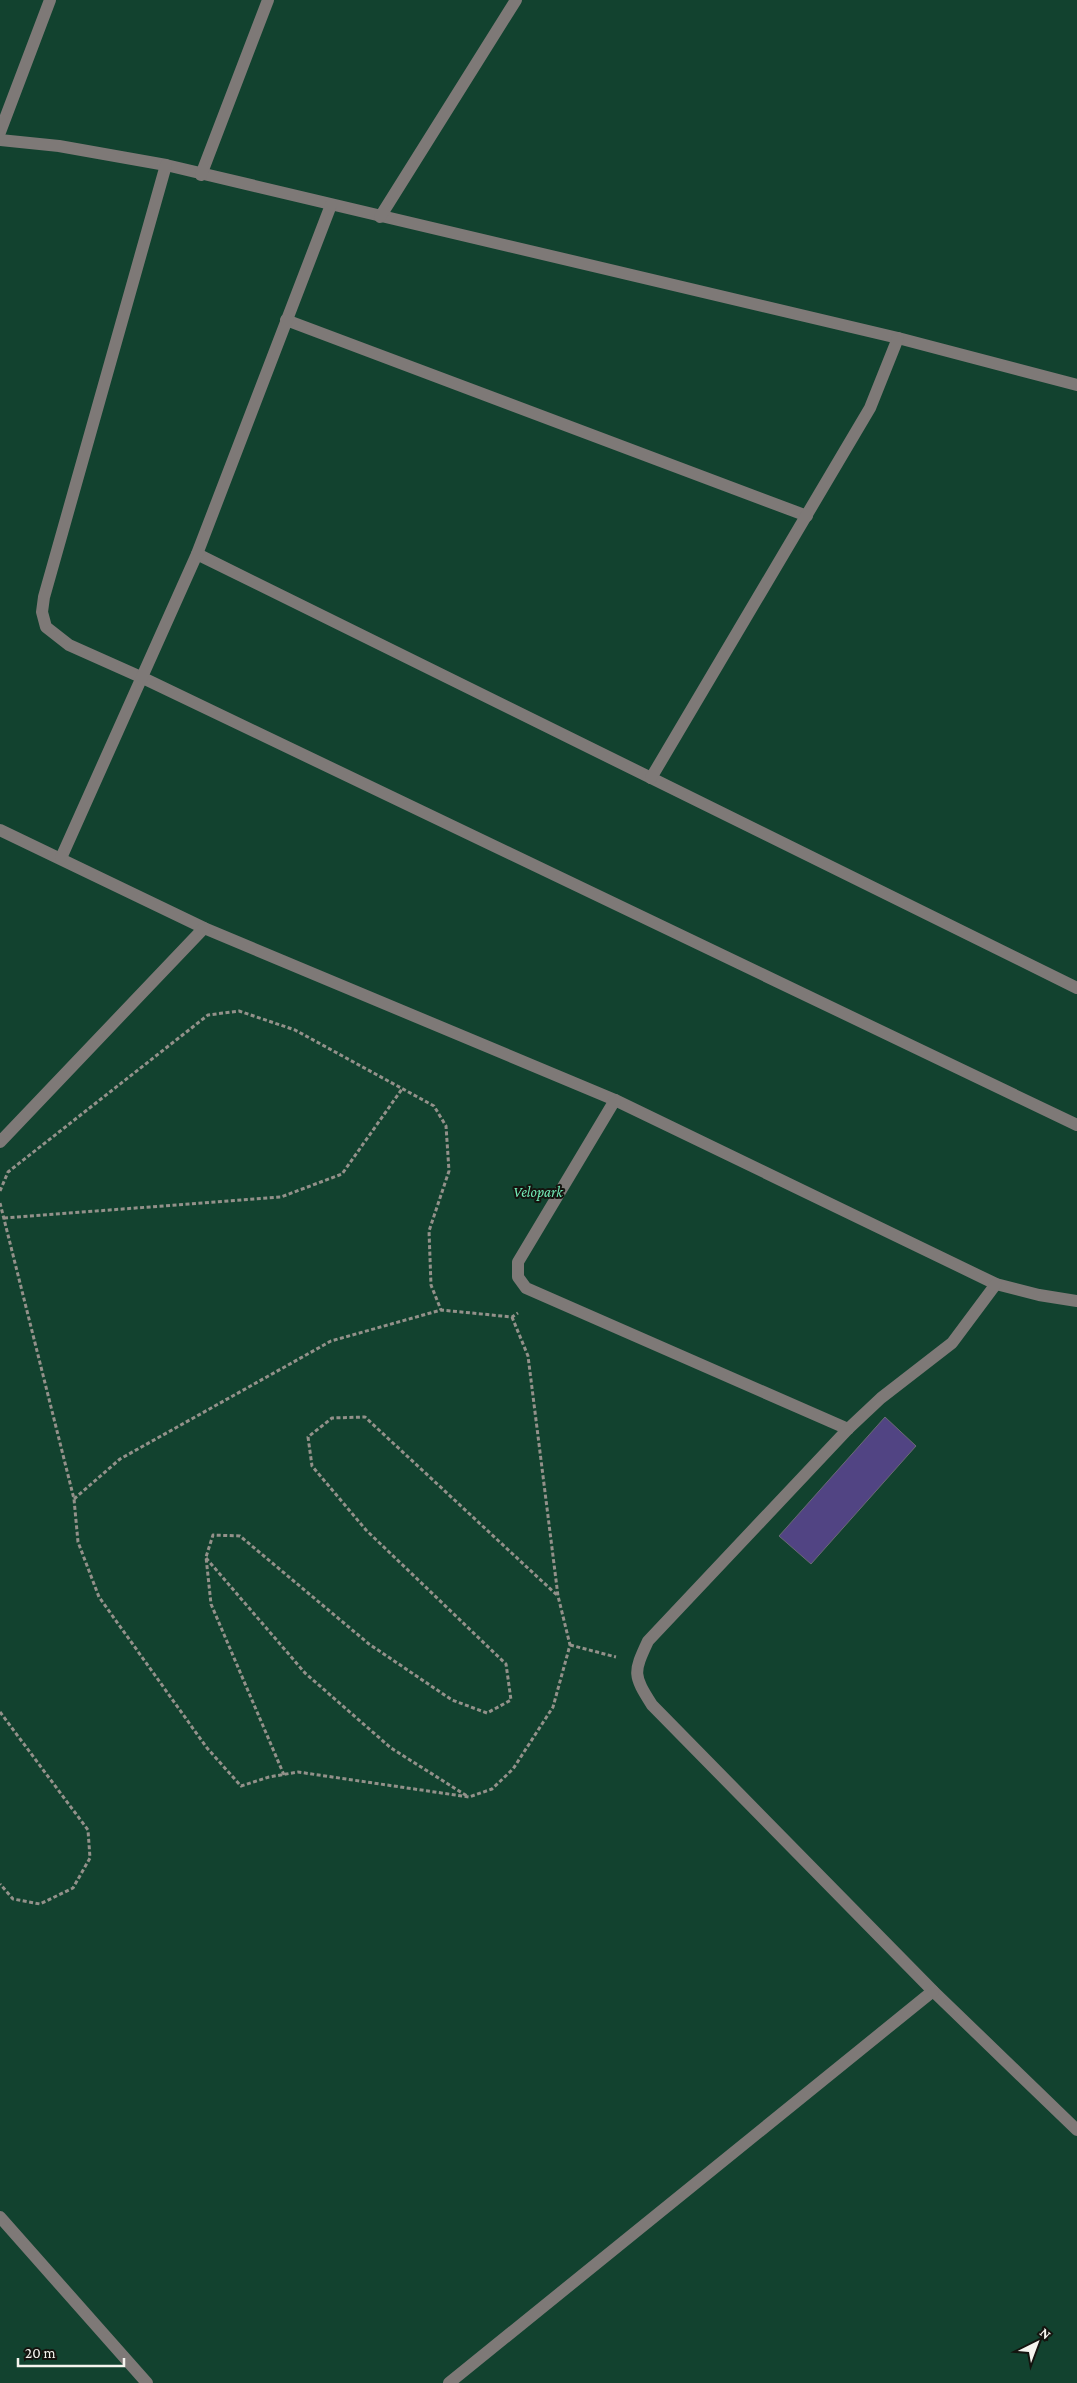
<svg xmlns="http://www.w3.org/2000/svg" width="1077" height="2383" font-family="'Crimson Pro',serif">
<rect width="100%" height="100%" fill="#2d2b22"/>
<rect fill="#12422f" x="0" y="0" width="1077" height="2383"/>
<path fill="#514483" stroke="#6b6a75" d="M885 1417 916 1446 811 1564 779 1536Z"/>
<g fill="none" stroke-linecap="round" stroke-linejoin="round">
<g stroke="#93918a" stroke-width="3" stroke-dasharray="4 2.5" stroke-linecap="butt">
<path d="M0 1191 8 1172 208 1015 239 1011 295 1030 434 1106 446 1126 449 1171 429 1231 431 1285 441 1310"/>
<path d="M0 1203 74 1499 78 1542 99 1597 207 1748 241 1786 269 1777 298 1772 469 1797 492 1789 513 1769 553 1707 570 1645 558 1596 528 1356 512 1317"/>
<path d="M4 1218 281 1197 342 1174 402 1089"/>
<path d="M74 1499 120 1459 331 1341 441 1310 512 1317 518 1313"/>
<path d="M206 1558 305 1673 391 1748 467 1796"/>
<path d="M570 1645 616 1657"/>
<path d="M0 1712 88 1830 90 1858 73 1888 40 1904 13 1899 0 1884"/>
<path d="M284 1775 211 1604 206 1557 213 1535 240 1536 369 1644 452 1700 487 1713 511 1700 506 1664 366 1530 312 1466 308 1437 332 1418 365 1417 558 1596"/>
</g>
<g stroke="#7e7977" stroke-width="12">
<path d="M0 132 50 0"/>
<path d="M0 140 59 146 166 165 898 338 1077 385"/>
<path d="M166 165 44 597 42 612 46 627 69 645 143 678 1077 1125"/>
<path d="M201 175 268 0"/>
<path d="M380 217 516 0"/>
<path d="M286 320 807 516"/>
<path d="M197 554 1077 988"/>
<path d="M651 778 870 408 898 338"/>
<path d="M0 830 204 928 615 1100 996 1284 1039 1295 1077 1301"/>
<path d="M61 858 197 554 331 205"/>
<path d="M615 1100 518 1262V1277L526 1288 848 1429"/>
<path d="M0 1142 204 928"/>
<path d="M996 1284 952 1343 881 1398 848 1429 648 1641C633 1673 633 1675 652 1705L933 1991 1077 2130"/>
<path d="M0 2217 147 2383"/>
<path d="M449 2383 933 1991"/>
</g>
</g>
<g text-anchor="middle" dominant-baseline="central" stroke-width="4" stroke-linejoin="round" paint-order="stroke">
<g font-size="15" font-style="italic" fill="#73ebb7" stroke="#14140f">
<text x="538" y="1192">Velopark</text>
</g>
</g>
<g transform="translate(1037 2343) rotate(42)" stroke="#14140f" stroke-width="4" paint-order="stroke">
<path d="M0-4L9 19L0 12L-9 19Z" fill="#f5f4ee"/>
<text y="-8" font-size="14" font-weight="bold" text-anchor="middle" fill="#f5f4ee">N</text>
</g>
<path d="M18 2358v8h106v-8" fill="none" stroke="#f5f4ee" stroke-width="2.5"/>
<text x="25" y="2358" font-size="15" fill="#f5f4ee" stroke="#14140f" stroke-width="4" paint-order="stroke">20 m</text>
</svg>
